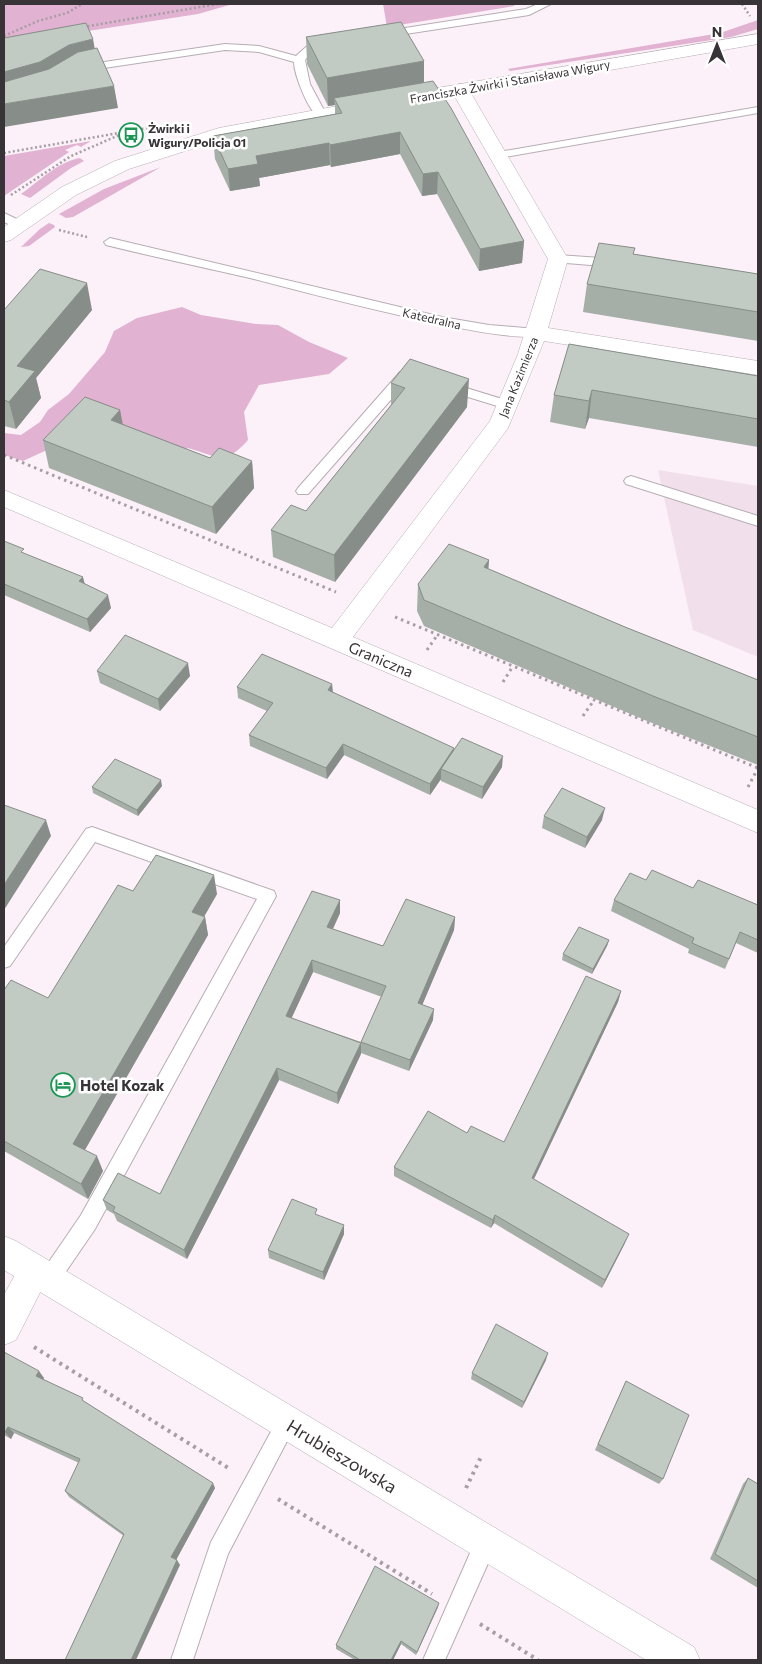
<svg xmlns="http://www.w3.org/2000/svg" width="762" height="1664" font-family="Commissioner,sans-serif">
<rect width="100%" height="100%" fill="#fcf1f8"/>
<path fill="#f1e0eb" d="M658 470 758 486V657L693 630Z"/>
<g fill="#e1b2d1">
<path d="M4 4H233L198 14 4 44Z"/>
<path d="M383 4H515L514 6 387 27Z"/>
<path d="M758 20V29L731 37 510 71 508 69 720 33Z"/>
<path d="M91 141 81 147 77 145 65 150 69 152 4 196V156Z"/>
<path d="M80 158 84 161 71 168 30 198 21 194C38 182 59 161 80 158Z"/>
<path d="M161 167 73 217 66 218 59 214 104 189Z"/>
<path d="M49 223 54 225 55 227 29 246 21 247 40 229Z"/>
<path d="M182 307 201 315 256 324 278 325 309 342 348 358 329 374 259 385 244 412 248 440C225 466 219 457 188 448L167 458 47 450 23 461 4 455V433L21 435 40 422 48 410 69 394 105 352 114 331 137 318Z"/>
</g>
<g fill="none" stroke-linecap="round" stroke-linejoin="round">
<g stroke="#b7adb4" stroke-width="2">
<g id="lane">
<path d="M538 4H551L529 15 386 37 381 34 386 31 526 9Z"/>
<path d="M327 42 331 43 332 45 331 47 311 53 305 60 310 84 326 114 320 117C309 114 294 74 294 62L259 52 225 50 84 71 79 68 84 65 225 44 259 46 296 56 306 47Z"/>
<path d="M758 107V113L499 158 493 155 499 152Z"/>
<path d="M4 213 23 222 25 225 19 229 4 222Z"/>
<path d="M110 238 442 317 489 325 536 329 542 333C528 353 285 287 250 278 202 267 154 257 106 245L104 242Z"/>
<path d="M558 255 615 259 621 263 615 267 554 262 552 259Z"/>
<path d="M405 371 410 372 411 375 410 378 308 494H298L296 491 298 488 400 372Z"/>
<path d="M447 382 512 402 514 405 512 408 507 409 442 389 440 386 442 383Z"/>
<path d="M631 476 758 516V526L626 484 624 481 626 478Z"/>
<path d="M92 827 274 891 276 896 95 1229 56 1286 49 1289 42 1286 39 1279 42 1272 81 1215 257 899 95 842 10 966 4 968V947L86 829Z"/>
<path d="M287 1412 294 1415 297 1422 228 1554 193 1660H171L211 1542 280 1415Z"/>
<path d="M486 1532 494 1535 497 1543 445 1660H423L478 1535Z"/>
</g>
</g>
<g stroke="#b7adb4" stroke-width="1">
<g id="street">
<path d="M460 84 467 86 469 90 568 259 548 328 758 361V375L544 341 508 428 353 637 758 810V833L4 507V490L332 628 490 421 518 354 548 259 451 90 453 86Z"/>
<path d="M35 1255 47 1260 51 1271 16 1340 4 1345V1295L23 1260Z"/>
</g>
</g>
<g stroke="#b7adb4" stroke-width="1">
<g id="secondary">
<path d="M758 34V44L229 137 129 169 76 195 11 240 4 242V227L62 187 115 161 219 128 413 92Z"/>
<path d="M4 1236 16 1241 694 1647 700 1660H646L4 1270Z"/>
</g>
</g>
<g stroke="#a69ea4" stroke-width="2.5" stroke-dasharray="2 2.5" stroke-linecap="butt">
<path d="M742 4 750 16"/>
<path d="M83 27 218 4"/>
<path d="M4 36 38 21 67 13 82 4"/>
<path d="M4 153 153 127"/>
<path d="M11 195 71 156 124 133"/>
<path d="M59 230 87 237"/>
</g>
<g stroke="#a69ea4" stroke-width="3" stroke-dasharray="2.5 4" stroke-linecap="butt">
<path d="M4 455 336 592"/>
<path d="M395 617 758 768"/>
<path d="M427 650 438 634"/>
<path d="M503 682 513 666"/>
<path d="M583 716 594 700"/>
<path d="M748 787 758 768"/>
</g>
<g stroke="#a69ea4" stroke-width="4" stroke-dasharray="3 4.5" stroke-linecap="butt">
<path d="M34 1347 230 1469"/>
<path d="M466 1488 481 1457"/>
<path d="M278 1499 432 1594"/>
<path d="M480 1624 538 1660"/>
</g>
<use href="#lane" fill="#fff" fill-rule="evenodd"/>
<use href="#street" fill="#fff" fill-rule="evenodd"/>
<use href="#secondary" fill="#fff" fill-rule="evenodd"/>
</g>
<g fill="#a6aea8" fill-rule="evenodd">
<path d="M306 37 424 83 524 241 522 263 479 271 437 194 422 196 400 154 331 167 330 165 259 178 260 186 230 191 215 159 213 136 335 114V105L328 106 307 64Z"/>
<path d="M634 254 758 274V341L583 312 587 284Z"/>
<path d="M4 310H92L36 378 41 398 16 429 4 426Z"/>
<path d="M569 344 758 376V447L589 418 585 429 550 422 554 395Z"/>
<path d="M391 383 467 407 335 582 273 557 271 530 306 511 391 405Z"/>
<path d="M120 410 123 424 210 458 252 461 254 488 216 534 49 468 43 440Z"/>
<path d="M4 541 25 554 85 584 111 608 90 632 4 595Z"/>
<path d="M489 560 488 569 625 627 758 680V765L647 721 424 626 417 611 418 584Z"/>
<path d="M97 671 190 676 160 711 100 683Z"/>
<path d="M332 684 333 693 454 750 502 767 482 799 441 781V779L430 795 344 755 327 779 250 746 249 735 267 711 238 698 237 687Z"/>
<path d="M162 786 138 816 93 793 92 787Z"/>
<path d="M544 816 602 820 585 848 542 828Z"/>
<path d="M646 880 693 888 758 905V953L736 943 725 969 688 953 689 949 611 911 614 900Z"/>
<path d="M133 891 217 894 204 916 205 917 208 935 85 1150 103 1171 88 1199 4 1151V990L48 998Z"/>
<path d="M340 900V913L333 929 383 946 455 917 454 930 422 1005 433 1020 409 1071 361 1053 338 1104 279 1080 187 1259 117 1221 114 1214 107 1210 103 1200 160 1194ZM313 972 382 997 361 1042 291 1018Z"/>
<path d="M609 940 607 946 592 974 562 960 563 954Z"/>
<path d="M621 991 618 1002 534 1179 625 1243 602 1288 494 1223 491 1228 394 1176V1167L467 1133 504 1142Z"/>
<path d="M317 1215 344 1234 324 1280 269 1258 268 1250Z"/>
<path d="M4 1352 44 1378 43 1379 85 1402 215 1488 176 1560 180 1565 124 1536 69 1497 65 1491 79 1463 14 1433 11 1439 4 1435Z"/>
<path d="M546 1360 522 1408 471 1379 472 1373Z"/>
<path d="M626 1381 663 1479 659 1484 595 1450Z"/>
<path d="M748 1478 758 1484V1588L710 1559 743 1484Z"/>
<path d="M438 1607 416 1655 401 1644 393 1660H355L336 1649V1645Z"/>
</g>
<g fill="#878d88">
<path d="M93 39 97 61 4 96V72L69 45Z"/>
<path d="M424 61V88L334 98 335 105 328 106 327 78Z"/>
<path d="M114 86 118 108 4 127V104Z"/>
<path d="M400 132V154L331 167 330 145Z"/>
<path d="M329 143 330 165 259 178 260 186 230 191 228 169 256 156Z"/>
<path d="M438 172 437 194 422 196 423 174Z"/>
<path d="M524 241 522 263 479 271 480 249Z"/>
<path d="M87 283 92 310 36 378 41 398 16 429 9 402 17 366Z"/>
<path d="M469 379 467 407 335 582 334 555Z"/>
<path d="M592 390 589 418 585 429 589 401Z"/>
<path d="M120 410 125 438 111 420Z"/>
<path d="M252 461 254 488 216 534 212 507Z"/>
<path d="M489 560 487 587 484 567Z"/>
<path d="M83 577 86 589 79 581Z"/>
<path d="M108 595 111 608 90 632 87 619Z"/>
<path d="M188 663 190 676 160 711 158 699Z"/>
<path d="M332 684 333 695 328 690Z"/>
<path d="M343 744 344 755 327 779 326 768Z"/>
<path d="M454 748 453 759 441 769V779L430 795V784Z"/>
<path d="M503 756 502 767 482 799 483 787Z"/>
<path d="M161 780 162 786 138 816 137 810Z"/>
<path d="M605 808 602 820 585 848 587 837Z"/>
<path d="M46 820 51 836 4 910V885Z"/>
<path d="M214 875 217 894 196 931 192 912Z"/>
<path d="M340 900V913L328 939 327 927Z"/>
<path d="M205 917 208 935 79 1160 73 1144Z"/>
<path d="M455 917 454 930 418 1015V1003Z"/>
<path d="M609 940 607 946 592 974 593 969Z"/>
<path d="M312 960 313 972 287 1028 286 1016Z"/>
<path d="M621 991 618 1002 530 1187 532 1178Z"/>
<path d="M434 1009 433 1020 409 1071 410 1060Z"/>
<path d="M361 1043V1054L338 1104 337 1093Z"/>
<path d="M277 1068 279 1080 187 1259 184 1250Z"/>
<path d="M97 1156 103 1171 88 1199 81 1184Z"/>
<path d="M495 1215 494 1223 491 1228 493 1220Z"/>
<path d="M344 1225V1234L324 1280 323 1272Z"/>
<path d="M629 1234 625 1243 602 1288 605 1280Z"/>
<path d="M548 1353 546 1360 522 1408 524 1402Z"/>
<path d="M39 1371 44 1378 41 1383 36 1376Z"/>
<path d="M8 1427 14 1433 11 1439 5 1432Z"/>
<path d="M213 1483 215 1488 175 1562 171 1557Z"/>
<path d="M177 1560 180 1565 136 1660H131Z"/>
<path d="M439 1603 438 1607 416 1655 417 1652Z"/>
<path d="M401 1641V1644L393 1660H391Z"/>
</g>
<g fill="#c1cac3" stroke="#878d88">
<path d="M401 22 424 61 327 78 306 37Z"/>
<path d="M86 23 93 39 69 45 40 62 4 72V38Z"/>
<path d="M97 48 114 86 4 104V82L49 69 78 52Z"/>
<path d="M433 81 451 108 524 241 480 249 438 172 423 174 400 132 330 145 329 143 256 156 258 164 228 169 213 136 342 113 334 98Z"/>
<path d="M599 243 635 248 633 254 758 274V312L587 284Z"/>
<path d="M40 269 87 283 17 366 35 371 9 402 4 400V310Z"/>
<path d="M569 344 758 376V419L592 390 589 401 554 395Z"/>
<path d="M410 359 469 379 334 555 271 530 291 505 306 511 405 388 391 383Z"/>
<path d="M85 397 120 410 111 420 210 458 219 448 252 461 212 507 43 440Z"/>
<path d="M4 541 24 549 21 552 83 577 79 581 108 595 87 619 4 584Z"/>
<path d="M449 544 489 560 484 567 625 627 758 680V737L653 696 424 600 418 584Z"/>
<path d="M125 635 188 663 158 699 97 671Z"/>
<path d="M262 654 332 684 328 690 454 748 430 784 343 744 326 768 249 735 273 703 237 687Z"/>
<path d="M462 738 503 756 483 787 441 769Z"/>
<path d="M115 759 161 780 137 810 92 787Z"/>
<path d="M562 788 605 808 587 837 544 816Z"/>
<path d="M4 805 46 820 4 885Z"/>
<path d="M156 855 214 875 192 912 205 917 73 1144 97 1156 81 1184 4 1141V990L11 980 48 998 118 885 133 891Z"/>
<path d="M652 870 693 888 698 880 758 905V940L740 932 729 959 692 943 694 938 614 900 630 873 646 880Z"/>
<path d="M312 891 340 900 327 927 383 946 406 899 455 917 418 1003 434 1009 410 1060 361 1042 386 986 312 960 286 1016 361 1043 337 1093 277 1068 184 1250 113 1211 115 1207 103 1200 118 1173 160 1194Z"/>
<path d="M579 927 609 940 593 969 563 954Z"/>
<path d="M586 976 621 991 532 1178 629 1234 605 1280 495 1215 493 1220 394 1167 428 1111 467 1133 471 1126 504 1142Z"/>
<path d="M292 1199 317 1209 315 1214 344 1225 323 1272 268 1250Z"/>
<path d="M496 1324 548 1353 524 1402 472 1373Z"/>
<path d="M4 1352 39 1371 36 1376 83 1398 82 1400 213 1483 171 1557 177 1560 131 1660H65L124 1534 65 1491 80 1459 8 1427 5 1432H4Z"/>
<path d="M626 1381 689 1415 663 1479 598 1444Z"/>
<path d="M748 1478 758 1484V1581L715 1554Z"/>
<path d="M375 1566 439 1603 417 1652 401 1641 391 1660H360L336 1645Z"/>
</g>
<defs>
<g id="bus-ring" transform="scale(1.25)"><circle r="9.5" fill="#fff" stroke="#1b9654" stroke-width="1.5"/><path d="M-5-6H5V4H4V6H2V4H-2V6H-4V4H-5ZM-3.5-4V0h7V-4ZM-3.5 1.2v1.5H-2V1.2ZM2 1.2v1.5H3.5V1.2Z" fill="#1b9654"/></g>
<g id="hotel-ring" transform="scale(1.25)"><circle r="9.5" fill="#fff" stroke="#1b9654" stroke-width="1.5"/><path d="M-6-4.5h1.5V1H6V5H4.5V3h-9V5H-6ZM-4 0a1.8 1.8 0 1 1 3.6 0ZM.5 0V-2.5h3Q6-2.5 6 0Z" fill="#1b9654"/></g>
</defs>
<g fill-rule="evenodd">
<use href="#bus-ring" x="131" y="135"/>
<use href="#hotel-ring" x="63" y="1085"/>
</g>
<g text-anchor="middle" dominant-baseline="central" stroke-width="5" stroke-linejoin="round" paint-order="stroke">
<g font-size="12" fill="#373336" stroke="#fff">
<text transform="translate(510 81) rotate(-10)">Franciszka Żwirki i Stanisława Wigury</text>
<text transform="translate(432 318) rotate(13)">Katedralna</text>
<text transform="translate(518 377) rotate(-68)">Jana Kazimierza</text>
</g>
<g font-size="12" font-weight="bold" fill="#373336" stroke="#fff" text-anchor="start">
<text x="148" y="128">Żwirki i<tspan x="148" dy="14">Wigury/Policja 01</tspan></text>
</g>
<g font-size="15" fill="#373336" stroke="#fff">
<text transform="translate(381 659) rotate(23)">Graniczna</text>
</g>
<g font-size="15" font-weight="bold" fill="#373336" stroke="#fff" text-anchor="start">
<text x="80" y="1085">Hotel Kozak</text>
</g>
<g font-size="18" fill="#373336" stroke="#fff">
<text transform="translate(342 1456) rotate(31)">Hrubieszowska</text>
</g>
</g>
<rect width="762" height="1664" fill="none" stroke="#373336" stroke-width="10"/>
<g transform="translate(717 45)" stroke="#ffffff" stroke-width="4" paint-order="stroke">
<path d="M0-4L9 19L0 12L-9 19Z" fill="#373336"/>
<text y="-8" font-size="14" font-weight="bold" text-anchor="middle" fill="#373336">N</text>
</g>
</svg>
